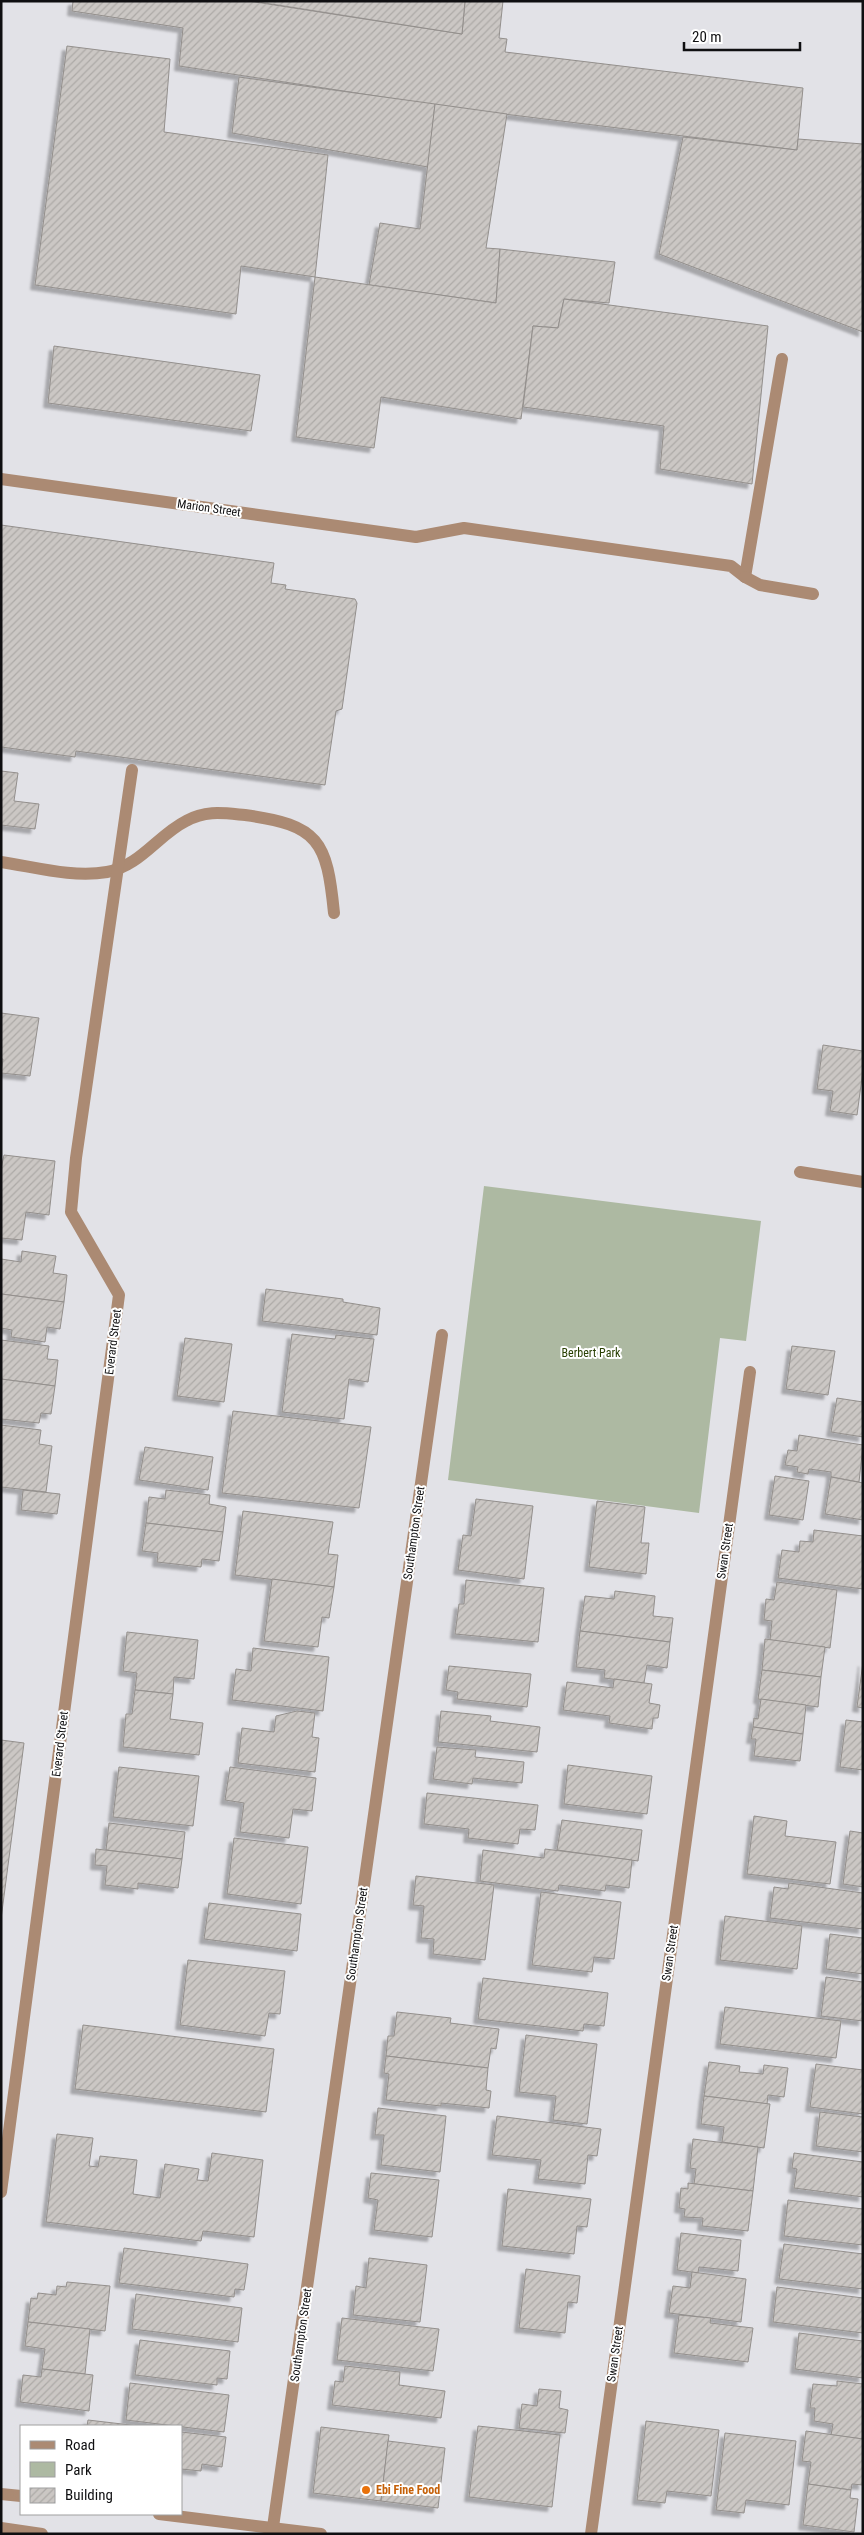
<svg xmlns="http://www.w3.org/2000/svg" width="864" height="2535" font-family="'Roboto Condensed',sans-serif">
<defs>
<pattern id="building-hatch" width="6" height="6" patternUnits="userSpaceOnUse" patternTransform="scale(1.25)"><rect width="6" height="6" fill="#cbc7c4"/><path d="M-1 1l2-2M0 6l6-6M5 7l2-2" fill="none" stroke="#adaaa7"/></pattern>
<filter id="shadow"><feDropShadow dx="-4.5" dy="4.5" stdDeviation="1" flood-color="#0004"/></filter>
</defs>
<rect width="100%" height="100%" fill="#e2e2e7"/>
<path fill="#adb9a2" d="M484 1186 761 1221 746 1341 720 1338 699 1513 448 1480Z"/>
<g fill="url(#building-hatch)" stroke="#938f8c" filter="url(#shadow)">
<path d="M73 1H249L462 34 465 1H503L499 38 507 39 505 52 803 88 797 150 455 108 179 66 183 28 72 11Z"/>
<path d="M252 1H465L462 34Z"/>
<path d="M67 46 170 59 164 132 328 155 315 277 241 266 236 314 35 285Z"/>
<path d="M239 77 435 104 428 167 232 133Z"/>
<path d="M435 104 507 114 486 248 500 249 496 303 369 285 380 223 420 229Z"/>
<path d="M683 137 797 150 798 139 863 144V332L659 254Z"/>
<path d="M500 249 615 262 609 303 564 299 558 328 533 326 521 419 381 397 374 448 296 437 315 277 496 303Z"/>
<path d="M564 299 768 326 752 484 660 469 664 426 523 407 533 326 558 328Z"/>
<path d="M54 346 260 375 251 431 48 403Z"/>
<path d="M1 525 274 563 271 583 286 585 285 589 355 599 357 603 342 709 336 711 325 785 76 751 75 757 1 747Z"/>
<path d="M1 771 18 773 14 801 39 804 35 829 1 825Z"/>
<path d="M1 1013 39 1018 30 1076 1 1073 3 1059H1Z"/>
<path d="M823 1045 863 1051V1070L857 1115 830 1111 833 1091 817 1089Z"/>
<path d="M4 1155 55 1161 49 1215 26 1212 22 1240 1 1238V1169Z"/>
<path d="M22 1251 56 1256 53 1273 67 1275 64 1302 1 1294V1259L21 1262Z"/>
<path d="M266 1289 343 1299V1302L380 1308 377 1335 262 1321Z"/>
<path d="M1 1294 64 1302 60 1329 47 1327 45 1342 11 1337 12 1330 1 1328Z"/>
<path d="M292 1334 335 1339 336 1335 374 1339 368 1382 349 1379 344 1419 282 1412Z"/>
<path d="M185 1338 232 1344 224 1402 177 1396Z"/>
<path d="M1 1340 49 1346 47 1359 58 1360 55 1386 1 1379Z"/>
<path d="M792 1346 835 1351 828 1395 786 1389Z"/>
<path d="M1 1379 55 1386 51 1414 41 1413 39 1423 1 1419Z"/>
<path d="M837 1398 863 1402V1437L831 1432Z"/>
<path d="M233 1411 371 1427 359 1508 222 1493Z"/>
<path d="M1 1425 41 1430 39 1444 52 1446 46 1492 1 1487Z"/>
<path d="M799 1435 863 1445 859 1482 831 1477V1472L809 1469 808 1474 797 1472 798 1467 785 1465 788 1450 797 1451Z"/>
<path d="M145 1447 213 1457 208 1490 139 1480Z"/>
<path d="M775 1476 809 1481 803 1520 769 1515Z"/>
<path d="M831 1477 863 1483V1520L825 1514Z"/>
<path d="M23 1490 60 1494 57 1514 21 1510Z"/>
<path d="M166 1490 210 1495 209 1504 226 1507 223 1532 146 1523 149 1497 165 1499Z"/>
<path d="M476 1499 533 1506 524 1579 458 1570 463 1535 471 1536Z"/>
<path d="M597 1501 645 1507 641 1543H649L646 1574 589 1567Z"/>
<path d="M243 1511 333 1522 328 1554 338 1555 334 1587 235 1575Z"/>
<path d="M146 1523 223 1532 219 1561 202 1559 201 1567 157 1562 158 1553 142 1551Z"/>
<path d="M814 1530 863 1536V1589L778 1578 782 1550 799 1552 800 1541 813 1542Z"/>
<path d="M272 1579 334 1587 329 1618 322 1617 318 1647 264 1641Z"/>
<path d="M466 1580 544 1588 538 1642 455 1634 459 1604H464Z"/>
<path d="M777 1582 837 1590 830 1648 770 1640 772 1621 764 1620 766 1599 774 1600Z"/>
<path d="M615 1591 655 1596 653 1616 673 1618 670 1642 580 1631 585 1596 614 1599Z"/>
<path d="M580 1631 670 1642 667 1668 647 1665 644 1683 604 1678 605 1670 576 1667Z"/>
<path d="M127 1632 198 1640 194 1679 174 1677 173 1694 135 1690 137 1673 123 1671Z"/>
<path d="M765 1639 825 1647 821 1677 762 1670Z"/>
<path d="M253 1648 329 1657 323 1711 232 1700 236 1669 251 1671Z"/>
<path d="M863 1662V1708L857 1707Z"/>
<path d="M449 1666 531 1674 527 1707 457 1699 458 1692 446 1690Z"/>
<path d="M762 1670 821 1677 818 1707 758 1699Z"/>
<path d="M614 1679 652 1684 649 1703 660 1705 658 1718H653L652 1729 609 1723 610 1716 563 1710 567 1682 613 1688Z"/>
<path d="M135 1690 173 1694 170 1719 203 1723 199 1755 123 1747 126 1714H132Z"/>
<path d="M761 1699 806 1705 803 1734 753 1727 754 1718 758 1719Z"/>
<path d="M297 1711 315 1713 312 1737 319 1738 315 1772 238 1763 242 1728 274 1732 276 1716Z"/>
<path d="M441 1711 491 1716 490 1721 540 1727 537 1752 438 1742Z"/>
<path d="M846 1720 863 1722V1770L840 1767Z"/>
<path d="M753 1727 803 1734 800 1761 754 1756 756 1739H751Z"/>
<path d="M1 1740 24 1743 1 1919Z"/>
<path d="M437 1747 476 1750 475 1757 524 1762 522 1783 473 1778 472 1784 433 1779Z"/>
<path d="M568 1765 652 1776 647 1814 564 1804Z"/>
<path d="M119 1767 199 1776 193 1826 113 1817Z"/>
<path d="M230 1767 316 1778 312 1811 293 1809 289 1838 240 1832 244 1803 225 1800Z"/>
<path d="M427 1793 538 1805 535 1830 520 1829 518 1844 468 1838 469 1829 424 1824Z"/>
<path d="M754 1816 787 1821 785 1836 836 1842 830 1884 747 1874Z"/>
<path d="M562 1820 642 1830 638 1861 557 1850Z"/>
<path d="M109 1823 185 1832 182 1859 106 1850Z"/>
<path d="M850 1831 863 1833V1887L843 1884Z"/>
<path d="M234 1838 308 1847 301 1904 227 1894Z"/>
<path d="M96 1849 182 1859 178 1888 138 1883V1889L105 1885 107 1866 95 1865Z"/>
<path d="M545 1849 632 1860 629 1888 606 1885 605 1891 559 1885 558 1891 480 1881 483 1850 544 1858Z"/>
<path d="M416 1876 494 1885 485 1960 433 1954 434 1939 421 1938 424 1906 413 1905Z"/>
<path d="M789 1883 863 1893V1929L770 1918 774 1887 788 1889Z"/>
<path d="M541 1892 621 1902 614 1959 594 1957 592 1972 532 1965Z"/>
<path d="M209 1903 301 1914 297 1951 204 1939Z"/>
<path d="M725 1916 802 1926 797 1969 720 1960Z"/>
<path d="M830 1934 863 1938V1974L826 1969Z"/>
<path d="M188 1960 285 1971 280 2014 269 2013 265 2036 180 2025Z"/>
<path d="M826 1977 863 1982V2021L821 2016Z"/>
<path d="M483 1978 608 1993 604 2026 584 2024 583 2031 478 2019Z"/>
<path d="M725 2007 841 2021 836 2058 720 2044Z"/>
<path d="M397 2012 451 2018 450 2023 499 2029 496 2049 491 2048 488 2068 386 2056 388 2036H394Z"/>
<path d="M83 2025 274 2049 266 2112 75 2089Z"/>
<path d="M526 2035 597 2044 587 2124 553 2120 556 2096 519 2092Z"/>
<path d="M386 2056 488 2068 486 2090 491 2091 489 2108 441 2103V2106L386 2100 389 2074 384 2073Z"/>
<path d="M709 2062 740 2066 739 2072 763 2074 764 2065 788 2068 784 2097 768 2095 767 2104 704 2096Z"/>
<path d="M816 2064 863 2070V2114L810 2107Z"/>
<path d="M704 2096 770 2104 764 2148 722 2142 724 2127 701 2124Z"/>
<path d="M378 2108 446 2116 440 2172 381 2165 384 2135H375Z"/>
<path d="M820 2112 863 2117V2152L816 2146Z"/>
<path d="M497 2116 601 2129 597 2156 588 2155 585 2184 538 2179 541 2160 492 2155Z"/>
<path d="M57 2134 93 2138 89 2166 98 2167 100 2156 137 2160 133 2194 160 2198 165 2164 199 2169 197 2180 208 2181 212 2153 263 2160 254 2237 203 2231 201 2241 46 2222Z"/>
<path d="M693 2139 758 2147 753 2191 694 2184 696 2169 690 2168Z"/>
<path d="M794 2153 863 2162V2197L794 2188 797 2169 792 2168Z"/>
<path d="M371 2173 439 2180 432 2237 374 2230 378 2200 368 2198Z"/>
<path d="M688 2183 753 2191 748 2231 702 2226 703 2218 684 2217 685 2209 679 2208 681 2188 688 2189Z"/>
<path d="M508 2189 591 2199 587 2227 577 2226 574 2254 502 2246Z"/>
<path d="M788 2200 863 2209V2245L784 2236Z"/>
<path d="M681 2233 741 2240 738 2271 699 2267 698 2273 677 2270Z"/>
<path d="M784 2244 863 2254V2289L779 2279Z"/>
<path d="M124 2248 248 2264 244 2290 235 2289 234 2297 119 2283Z"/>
<path d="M369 2258 427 2265 420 2322 353 2315 356 2286 366 2288Z"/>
<path d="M526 2269 580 2276 577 2303 568 2302 565 2333 519 2328Z"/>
<path d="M692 2272 746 2279 741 2322 669 2313 673 2286 690 2288Z"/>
<path d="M67 2282 110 2286 105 2331 28 2322 31 2298 37 2299 38 2293 56 2295 57 2286 66 2287Z"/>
<path d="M777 2287 863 2298V2333L773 2322Z"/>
<path d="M136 2294 242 2308 238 2342 132 2329Z"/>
<path d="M679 2315 711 2318 710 2323 753 2328 748 2362 674 2353Z"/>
<path d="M342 2318 439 2329 433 2371 337 2360Z"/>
<path d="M28 2322 90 2329 85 2374 42 2369 45 2349 25 2346Z"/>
<path d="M799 2333 863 2341V2378L795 2369Z"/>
<path d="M140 2340 230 2351 227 2379 217 2378V2385L135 2375Z"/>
<path d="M345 2366 400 2372 399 2385 445 2391 441 2418 332 2405 335 2381 343 2382Z"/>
<path d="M42 2369 93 2375 89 2411 20 2402 23 2375 41 2377Z"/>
<path d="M837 2381 863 2384V2439L831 2435 833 2424 814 2421 815 2408H810L813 2384 837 2386Z"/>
<path d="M130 2383 229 2395 224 2432 126 2420Z"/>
<path d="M539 2389 561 2391 559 2408 568 2410 565 2433 519 2428 522 2404 537 2406Z"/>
<path d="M88 2420 139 2426H87Z"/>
<path d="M646 2421 719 2430 711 2496 667 2491 665 2503 637 2500Z"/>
<path d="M478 2426 560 2435 552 2507 469 2497Z"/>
<path d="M321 2427 389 2435 381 2501 313 2493Z"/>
<path d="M806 2431 863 2439V2485L852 2484 851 2490 808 2484 811 2462 802 2461Z"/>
<path d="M181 2432 226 2437 222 2467 202 2464 201 2471 181 2469Z"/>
<path d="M725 2433 796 2441 789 2505 746 2500 744 2513 716 2510Z"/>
<path d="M388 2441 445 2448 438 2508 381 2501Z"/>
<path d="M808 2484 851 2490 850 2498 858 2499 854 2532 803 2525Z"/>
</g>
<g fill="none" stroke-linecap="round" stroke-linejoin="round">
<g stroke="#ab8a73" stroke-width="12">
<path d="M1 479 416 537 464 528 731 566 745 577 782 359"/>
<path d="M745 577 760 585 813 594"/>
<path d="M1 862C35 867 73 878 107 872 140 866 158 835 186 821 206 810 223 813 245 815 319 825 327 841 334 913"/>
<path d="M800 1172 863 1182"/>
<path d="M1 2192 119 1295 71 1212 76 1158 132 770"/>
<path d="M1 2494 21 2496"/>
<path d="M159 2514 321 2534"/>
<path d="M1 2528 42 2534"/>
<path d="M272 2534 442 1335"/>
<path d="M591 2534 750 1372"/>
</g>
</g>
<circle fill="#e8710a" stroke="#fff" stroke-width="2" cx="366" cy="2490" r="5"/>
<g text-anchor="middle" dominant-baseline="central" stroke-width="4" stroke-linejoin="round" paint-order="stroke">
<g font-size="12" fill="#0f0f11" stroke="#fff">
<text transform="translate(209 508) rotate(8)">Marion Street</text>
<text transform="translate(113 1342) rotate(-83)">Everard Street</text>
<text transform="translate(414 1533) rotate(-82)">Southampton Street</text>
<text transform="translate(725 1551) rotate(-82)">Swan Street</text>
<text transform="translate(60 1744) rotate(-83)">Everard Street</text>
<text transform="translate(357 1934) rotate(-82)">Southampton Street</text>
<text transform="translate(670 1953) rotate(-82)">Swan Street</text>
<text transform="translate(301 2335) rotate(-82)">Southampton Street</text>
<text transform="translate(615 2354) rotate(-82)">Swan Street</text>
</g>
<g font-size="12" fill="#2a4104" stroke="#fff">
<text x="591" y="1353">Berbert Park</text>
</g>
<g font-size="12" font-weight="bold" fill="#c56008" stroke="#fff" text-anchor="start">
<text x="376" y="2490">Ebi Fine Food</text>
</g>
</g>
<rect width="864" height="2535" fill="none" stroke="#0f0f11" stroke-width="5"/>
<rect x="20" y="2425" width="162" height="90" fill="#ffffff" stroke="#9f9fa0"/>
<rect x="30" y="2441" width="25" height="8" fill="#ab8a73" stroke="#9f9fa0"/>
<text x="65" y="2450" font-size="15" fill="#0f0f11">Road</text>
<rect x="30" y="2462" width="25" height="15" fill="#adb9a2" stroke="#9f9fa0"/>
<text x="65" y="2475" font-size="15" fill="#0f0f11">Park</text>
<rect x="30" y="2488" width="25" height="15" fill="url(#building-hatch)" stroke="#9f9fa0"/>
<text x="65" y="2500" font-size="15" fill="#0f0f11">Building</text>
<path d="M684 42v8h116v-8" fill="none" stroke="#0f0f11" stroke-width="2.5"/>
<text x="692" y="42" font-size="15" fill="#0f0f11" stroke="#ffffff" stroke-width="4" paint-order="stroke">20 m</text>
</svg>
